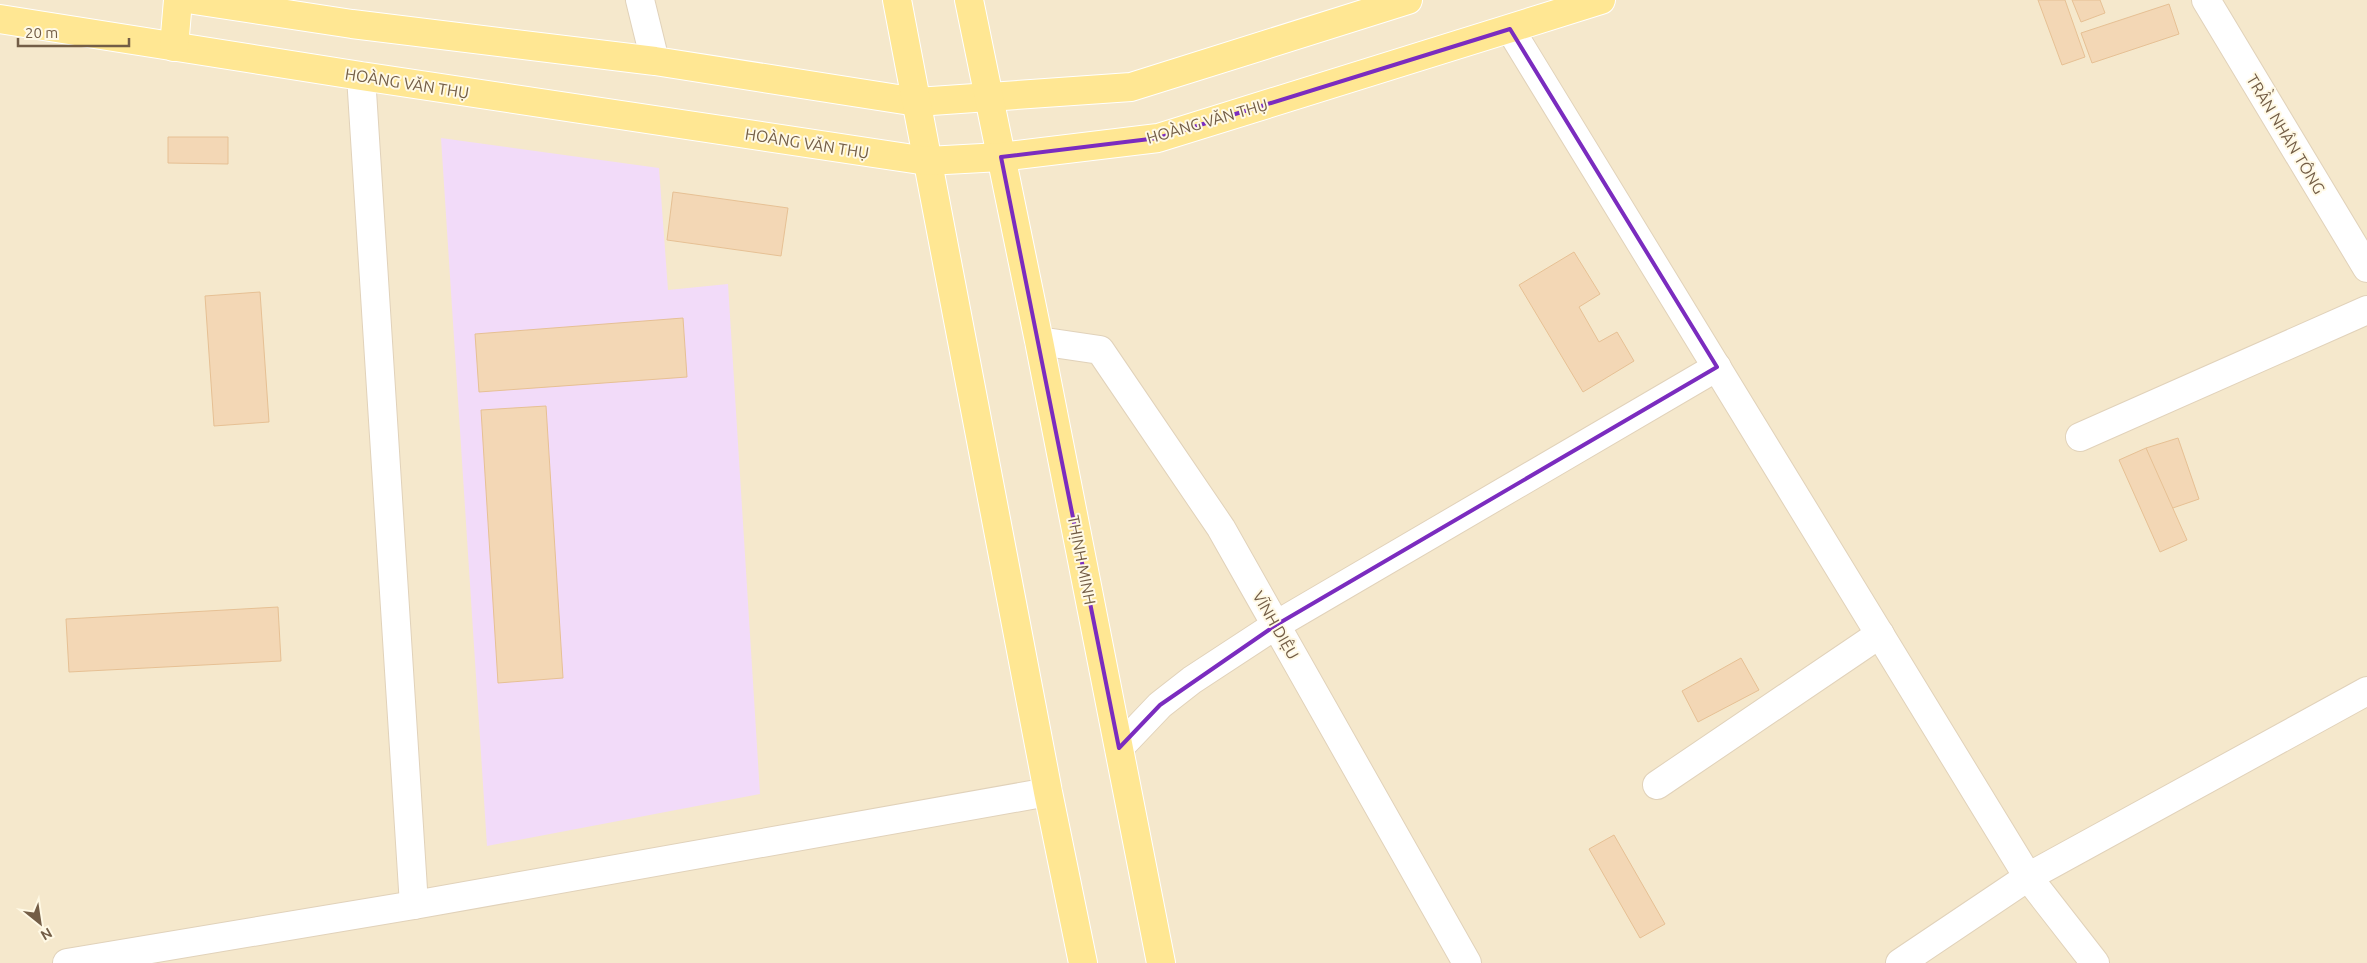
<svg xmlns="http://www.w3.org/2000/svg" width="2367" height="963" font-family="Ubuntu,sans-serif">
<rect width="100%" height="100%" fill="#fdf5de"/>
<rect fill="#f5e8cc" x="0" y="0" width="2367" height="963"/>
<path fill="#f2dbf9" d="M441 138 659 168 668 290 728 284 760 794 487 846Z"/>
<g fill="#f3d7b5" stroke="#e6c094">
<path d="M2038 0H2065L2085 57 2062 65Z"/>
<path d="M2072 0H2100L2105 13 2081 22Z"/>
<path d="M2169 4 2179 34 2092 63 2081 33Z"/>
<path d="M168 137H228V164L168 163Z"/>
<path d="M673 192 788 208 781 256 667 240Z"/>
<path d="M1574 252 1600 294 1579 307 1599 342 1617 332 1634 361 1583 392 1519 285Z"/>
<path d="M260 292 269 422 214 426 205 296Z"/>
<path d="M683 318 687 377 479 392 475 334Z"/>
<path d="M546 406 563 678 498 683 481 410Z"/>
<path d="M2178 438 2199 499 2167 510 2146 448Z"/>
<path d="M2146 448 2187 540 2160 552 2119 460Z"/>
<path d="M278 607 281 661 69 672 66 619Z"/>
<path d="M1741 658 1759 690 1698 722 1682 691Z"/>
<path d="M1614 835 1665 924 1640 938 1589 849Z"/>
</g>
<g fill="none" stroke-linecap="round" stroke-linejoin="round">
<g stroke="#e1d2ba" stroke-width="30">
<g id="minor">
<path d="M640 0 655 61"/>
<path d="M2206 0 2367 268"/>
<path d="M1510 29 2028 877 2095 963"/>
<path d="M361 76 414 905"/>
<path d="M1039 341 1100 350 1221 528 1467 963"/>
<path d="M2080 437 2367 310"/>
<path d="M1119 748 1160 705 1192 680 1276 625 1717 367"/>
<path d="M1657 785 1880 634"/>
<path d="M67 963 414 905 1048 792"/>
<path d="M1900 963 2028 877 2367 691"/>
</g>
</g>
<g stroke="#fff" stroke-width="30">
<g id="major">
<path d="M194 0 352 24 655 61 917 102 1131 87 1408 0"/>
<path d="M897 0 1048 792 1083 963"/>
<path d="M969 0 1039 341 1161 963"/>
<path d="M0 19 361 76 927 161 1001 157 1158 138 1601 0"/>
<path d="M174 47 178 0"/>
</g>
</g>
<use href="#minor" stroke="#fff" stroke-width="28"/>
<use href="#major" stroke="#ffe793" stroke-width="28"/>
</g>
<path fill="none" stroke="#7b2cbf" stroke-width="4" stroke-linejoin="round" d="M1510 29 1717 367 1276 625 1160 705 1119 748 1001 157 1158 138Z"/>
<g text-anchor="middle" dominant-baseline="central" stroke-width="4" stroke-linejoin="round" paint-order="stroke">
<g font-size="16" fill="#735d46" stroke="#fff9e5">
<text transform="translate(407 83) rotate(9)">HOÀNG VĂN THỤ</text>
<text transform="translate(1207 121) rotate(-16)">HOÀNG VĂN THỤ</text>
<text transform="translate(2286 134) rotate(59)">TRẦN NHÂN TÔNG</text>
<text transform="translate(807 143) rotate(9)">HOÀNG VĂN THỤ</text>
<text transform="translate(1082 560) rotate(79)">THỊNH MINH</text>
<text transform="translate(1276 625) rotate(60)">VĨNH DIỆU</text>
</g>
</g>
<g transform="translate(40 923) rotate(150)" stroke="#fff9e5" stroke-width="4" paint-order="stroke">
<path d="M0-4L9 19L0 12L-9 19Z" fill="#735d46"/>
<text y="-8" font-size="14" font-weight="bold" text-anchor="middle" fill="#735d46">N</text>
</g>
<path d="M18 38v8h111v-8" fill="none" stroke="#735d46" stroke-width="2.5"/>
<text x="25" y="38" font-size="15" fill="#735d46" stroke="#fff9e5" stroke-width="4" paint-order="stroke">20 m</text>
</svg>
